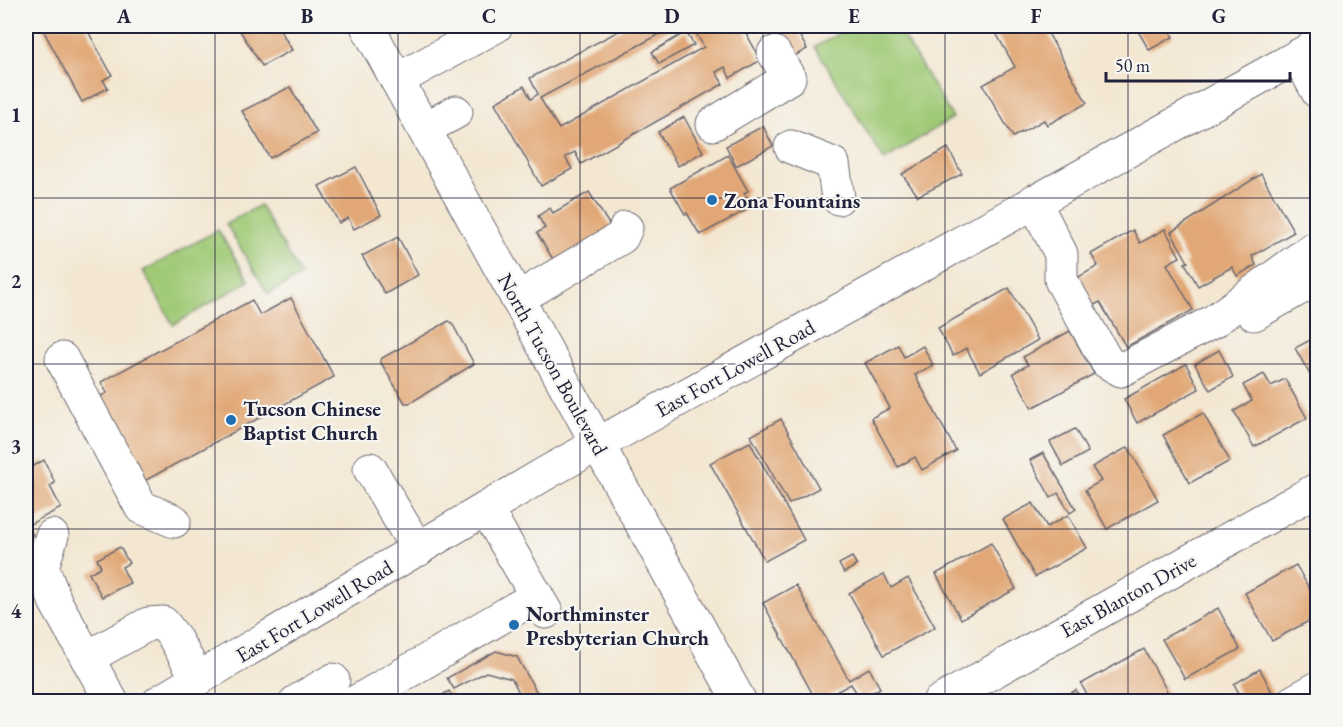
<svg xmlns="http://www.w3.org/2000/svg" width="1343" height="727" font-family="'EB Garamond',serif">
<rect width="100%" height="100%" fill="#f6f6f2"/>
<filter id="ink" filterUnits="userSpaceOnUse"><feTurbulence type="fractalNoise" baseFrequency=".0167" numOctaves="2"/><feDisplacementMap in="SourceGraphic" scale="12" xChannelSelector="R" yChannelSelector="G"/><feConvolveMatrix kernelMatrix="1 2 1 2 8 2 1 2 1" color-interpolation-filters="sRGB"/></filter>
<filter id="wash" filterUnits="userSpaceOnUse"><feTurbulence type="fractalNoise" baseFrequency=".008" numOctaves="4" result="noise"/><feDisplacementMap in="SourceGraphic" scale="24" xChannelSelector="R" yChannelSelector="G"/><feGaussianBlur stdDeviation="1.35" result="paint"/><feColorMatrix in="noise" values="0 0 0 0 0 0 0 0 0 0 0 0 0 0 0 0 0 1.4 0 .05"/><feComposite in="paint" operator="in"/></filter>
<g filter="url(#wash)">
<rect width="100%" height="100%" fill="#f3e7d2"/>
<g fill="#9fc975" stroke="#607658" stroke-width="1.5">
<path d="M851 26H897L953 118 884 160 815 47Z"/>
<path d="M260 205 301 276 268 294 226 224Z"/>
<path d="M218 230 249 281 173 325 143 271Z"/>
</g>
<g id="blocks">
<g fill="#e1a776">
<path d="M41 26H85L112 75 103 80 108 88 82 102Z"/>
<path d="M237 26H278L292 50 262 66Z"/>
<path d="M628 26H675L540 98 559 129 704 47 692 26H742L761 60 730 78 725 67 716 72 723 84 581 164 575 152 565 157 572 169 541 186 495 103 524 86 531 99 538 94 530 78Z"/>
<path d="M773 26H794L807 49 791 58Z"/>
<path d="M992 26H1044L1087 103 1047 125 1044 120 1013 137 983 85 1015 67Z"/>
<path d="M1135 26H1167L1173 37 1149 50Z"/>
<path d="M686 32 694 45 659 64 652 52Z"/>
<path d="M290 87 317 133 270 158 242 111Z"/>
<path d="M684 117 703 152 678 166 658 132Z"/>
<path d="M763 126 773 146 736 166 726 146Z"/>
<path d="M948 148 962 174 918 196 902 174Z"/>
<path d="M728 155 748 191 744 193 752 207 700 235 687 213 685 214 670 188Z"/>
<path d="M356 167 381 215 354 229 348 218 339 223 319 186Z"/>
<path d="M1261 174 1294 232 1252 256 1256 265 1237 276 1232 267 1198 286 1185 263 1188 262 1171 232Z"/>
<path d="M589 192 612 229 557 266 537 233 545 228 538 216 550 208 553 213Z"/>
<path d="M1165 229 1180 257 1167 264 1193 310 1126 347 1100 302 1087 309 1075 279 1098 266 1091 254 1133 230 1140 243Z"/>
<path d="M398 237 418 275 385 294 362 256Z"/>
<path d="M1009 288 1038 340 980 373 966 348 953 356 938 328Z"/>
<path d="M291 298 334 377 139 484 93 400 107 393 101 382 252 300 260 315Z"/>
<path d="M449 321 452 323 474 364 410 403H405L380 361 382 358Z"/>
<path d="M1070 331 1094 374 1032 408 1013 373 1028 365 1023 357Z"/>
<path d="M1318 336V389L1295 348Z"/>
<path d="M898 345 904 357 923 346 933 365 915 375 956 451 922 470 915 457 898 467 871 418 890 408 865 363Z"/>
<path d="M1219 350 1233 377 1210 390 1195 364Z"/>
<path d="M1186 364 1199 389 1137 423 1124 399Z"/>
<path d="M1264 374 1271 386 1285 379 1307 418 1254 447 1234 411 1252 401 1243 385Z"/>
<path d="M1203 413 1230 461 1190 483 1163 435Z"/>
<path d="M781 419 819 488 789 504 751 436Z"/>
<path d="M1075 429 1088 452 1063 466 1050 442Z"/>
<path d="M750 442 804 540 765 561 710 463Z"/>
<path d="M1128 447 1158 500 1107 529 1085 490 1101 481 1092 467Z"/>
<path d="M1043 453 1076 509 1070 513 1058 493 1051 498 1030 460Z"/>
<path d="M44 460 55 483 50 486 61 508 28 525 33 535 26 539V470Z"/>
<path d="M1033 503 1047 527 1068 515 1087 548 1035 577 1003 519Z"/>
<path d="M991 543 1016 589 961 619 936 574Z"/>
<path d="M120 547 129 563 122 567 130 583 102 597 89 573 101 567 97 559Z"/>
<path d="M1318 551V571L1309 555Z"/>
<path d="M852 557 857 565 844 573 839 564Z"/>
<path d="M1296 565 1318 604V616L1272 641 1245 593Z"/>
<path d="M884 574 891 588 908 578 935 627 884 655 849 593Z"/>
<path d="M796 585 849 680 869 668 880 688 861 700 851 684 817 702 763 603Z"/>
<path d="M1218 608 1240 649 1185 679 1162 639Z"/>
<path d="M1144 649 1173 702H1091L1081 684Z"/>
<path d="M496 651 517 657 542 702H524L512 679 486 672 454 689 447 678Z"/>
<path d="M1260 669 1273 694 1259 702H1244L1234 684Z"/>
<path d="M1076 690 1082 702H1055Z"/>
<path d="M449 691 455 702H431Z"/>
</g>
</g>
</g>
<g filter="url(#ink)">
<use href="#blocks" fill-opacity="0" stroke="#6b6770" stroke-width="1.5"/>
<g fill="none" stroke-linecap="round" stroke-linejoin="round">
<g stroke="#6b6770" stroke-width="35">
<g id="minor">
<path d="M1298 56 1318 92"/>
<path d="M397 80 496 26"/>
<path d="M713 124 789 78 774 53"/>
<path d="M424 129 456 112"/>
<path d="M791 147 833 164 838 198"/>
<path d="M1034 201 1061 254V280L1107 362 1121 370 1214 321 1311 250"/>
<path d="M517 299 622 237 626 228"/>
<path d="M1254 314 1318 278"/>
<path d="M62 359 141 507 174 521"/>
<path d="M370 469 418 550"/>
<path d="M486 509 546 612"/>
<path d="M52 536 42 567 56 603 112 702"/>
<path d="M87 658 148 624 163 623 174 637 198 679"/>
<path d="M296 702 333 680"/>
<path d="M356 702 537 596"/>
<path d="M939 702 1318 489"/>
<path d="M1293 702 1318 688"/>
</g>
</g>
<g stroke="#6b6770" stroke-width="35">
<g id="major">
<path d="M367 26 740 702"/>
<path d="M159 702 546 473 1318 45"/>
</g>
</g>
<use href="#minor" stroke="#fff" stroke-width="33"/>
<use href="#major" stroke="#fff" stroke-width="33"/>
</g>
</g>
<path fill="none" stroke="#22223b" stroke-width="1.5" stroke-opacity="0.55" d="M215 26V702M398 26V702M580 26V702M763 26V702M945 26V702M1128 26V702M26 198H1318M26 364H1318M26 529H1318"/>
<g fill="#1f6fb2" stroke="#f6f6f2" stroke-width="2">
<circle cx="712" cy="200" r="6"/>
<circle cx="231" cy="420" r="6"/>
<circle cx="514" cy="625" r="6"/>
</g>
<g text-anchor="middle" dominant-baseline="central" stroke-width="4.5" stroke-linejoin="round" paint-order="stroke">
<g font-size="21" font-weight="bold" fill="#22223b" stroke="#f6f6f2" text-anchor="start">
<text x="724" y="200">Zona Fountains</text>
<text x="243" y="408">Tucson Chinese<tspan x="243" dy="24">Baptist Church</tspan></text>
<text x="526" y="613">Northminster<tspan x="526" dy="24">Presbyterian Church</tspan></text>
</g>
<g font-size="21" fill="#22223b" stroke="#f6f6f2">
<text transform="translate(553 364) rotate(61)">North Tucson Boulevard</text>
<text transform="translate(735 368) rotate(-29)">East Fort Lowell Road</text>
<text transform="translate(1128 595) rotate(-29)">East Blanton Drive</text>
<text transform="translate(314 611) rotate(-31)">East Fort Lowell Road</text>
</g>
</g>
<rect width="1343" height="727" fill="none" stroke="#f6f6f2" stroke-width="66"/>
<path d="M1106 72v9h184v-9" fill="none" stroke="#22223b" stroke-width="3"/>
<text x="1115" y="72" font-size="18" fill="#22223b" stroke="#f6f6f2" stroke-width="4.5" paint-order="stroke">50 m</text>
<rect x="33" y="33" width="1277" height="661" fill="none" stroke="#22223b" stroke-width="2"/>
<g font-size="20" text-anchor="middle" font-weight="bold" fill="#22223b">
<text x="124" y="23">A</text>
<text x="307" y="23">B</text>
<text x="489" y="23">C</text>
<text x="672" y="23">D</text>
<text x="854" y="23">E</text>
<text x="1036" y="23">F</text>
<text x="1219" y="23">G</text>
<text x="16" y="122">1</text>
<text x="16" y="288">2</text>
<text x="16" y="453">3</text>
<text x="16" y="618">4</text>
</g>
</svg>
